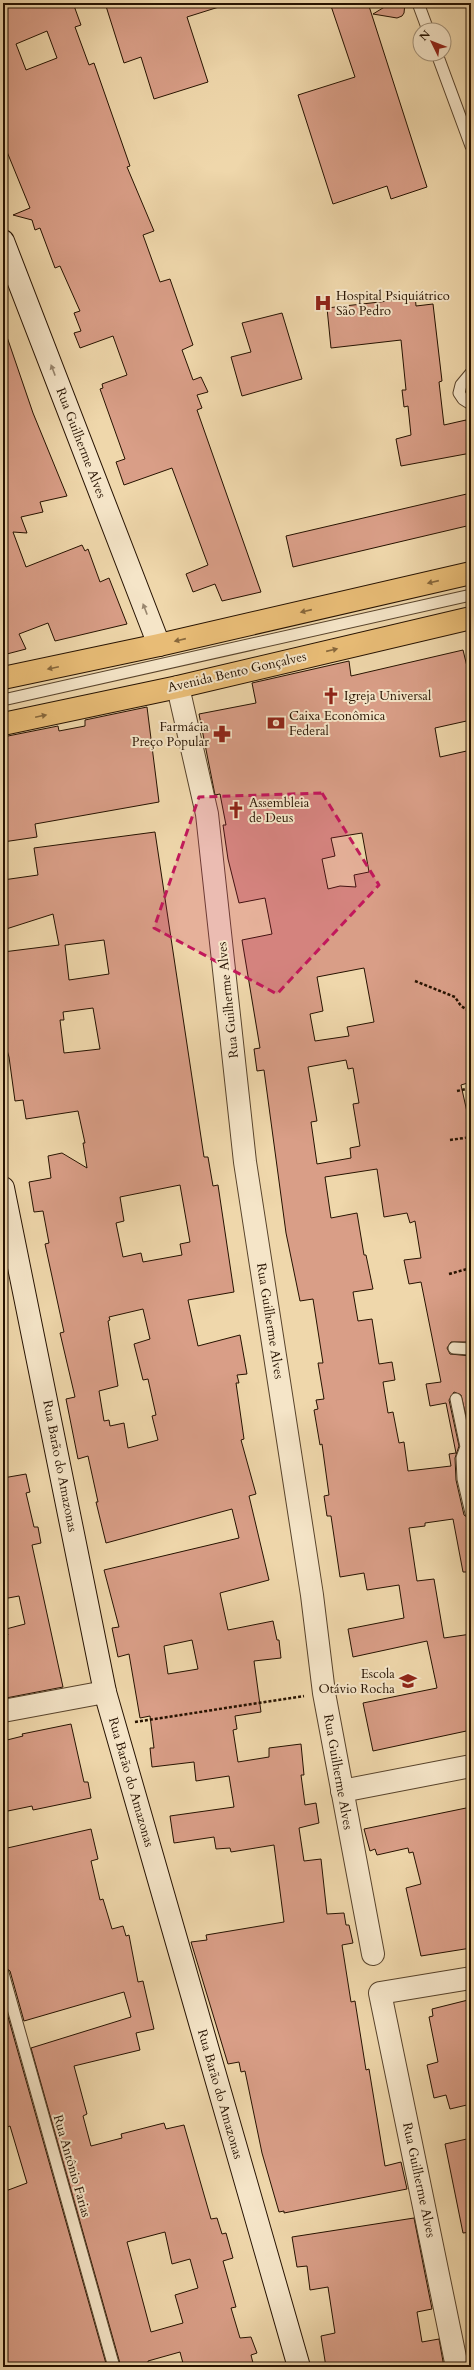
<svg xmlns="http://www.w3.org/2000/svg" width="474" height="2370" font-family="Cardo,serif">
<rect width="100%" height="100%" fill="#efd7ab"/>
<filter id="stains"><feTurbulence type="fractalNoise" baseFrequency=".005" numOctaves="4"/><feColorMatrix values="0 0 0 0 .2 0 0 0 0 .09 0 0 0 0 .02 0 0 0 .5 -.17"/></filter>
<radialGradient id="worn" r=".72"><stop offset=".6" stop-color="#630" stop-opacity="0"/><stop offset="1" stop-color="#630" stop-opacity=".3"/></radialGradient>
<g fill="#d99e87" stroke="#261200" fill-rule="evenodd">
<path d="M3 3H73L81 25 75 27 89 65 94 63 130 166 127 167 154 231 143 235 160 282 170 279 193 345 182 350 193 380 201 377 208 392 197 395 202 408 197 410 261 592 222 601 215 584 193 592 186 574 208 565 172 468 124 485 116 462 125 459 100 389 103 388 102 384 127 375 113 336 80 348 74 333 81 331 74 313 80 311 60 266 55 268 40 228 35 230 32 220 13 215 30 208 3 142ZM47 31 57 58 26 70 16 44Z"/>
<path d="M105 3H221L222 6 187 17 208 82 154 99 141 57 124 63Z"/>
<path d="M330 3H368L427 187 391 199 387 186 333 204 298 95 355 77Z"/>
<path d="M391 3H405L404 13 402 16 397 18 373 14Z"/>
<path d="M415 294 416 306 433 304 442 381 439 382 444 425 466 420 469 431 471 430V453L401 466 396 439 411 435 408 406 404 407 402 390H406L401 340 331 348 327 308 397 300 396 296Z"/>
<path d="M282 313 302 379 242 396 231 357 251 352 242 323Z"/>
<path d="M3 334H6L33 413 67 496 40 502 43 512 21 517 27 533 13 532 26 567 82 545 85 551 88 549 100 582 109 578 127 624 55 641 48 623 19 634 26 649 3 655Z"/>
<path d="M471 493V525L293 567 286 536Z"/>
<path d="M463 650 471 683V720L435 728 440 757 471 750V1082L461 1085 471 1130V1342H451L447 1348 450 1354 471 1356V1437L461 1395 454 1392 449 1400 459 1446 455 1458 456 1480 464 1515 471 1520V1572H463L453 1519 425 1523V1526L409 1528 417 1581 434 1579 444 1638 471 1634V1730L373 1751 363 1703 437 1688 427 1641 353 1657 348 1629 404 1618 399 1585 367 1590 364 1573 340 1577 331 1516H327L324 1496 329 1495 322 1444 320 1445 314 1410 318 1409 316 1400 324 1399 318 1363H323L313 1299 300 1301 286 1233 264 1070 257 1071 254 1049 260 1048 242 940 272 934 265 898 239 903 228 859 223 825H226L220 794 215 795 199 714 256 703 252 683 349 661 351 676ZM362 833 369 872 354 875 356 887 340 886 328 889 322 859 335 856 331 838ZM364 968 374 1022 347 1027 349 1036 315 1041 310 1014 323 1011 317 977ZM346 1060 348 1069 353 1068 359 1103 353 1104 360 1146 350 1148 351 1158 317 1164 311 1122 317 1121 308 1067ZM377 1169 384 1217 407 1213 410 1223 415 1221 421 1258 404 1260 409 1284 421 1282 441 1382 426 1384 430 1406 446 1403 456 1453 449 1454 451 1466 408 1471 404 1442 399 1443 393 1412 388 1413 383 1382 395 1380 392 1362 379 1364 372 1319 358 1321 353 1292 373 1289 366 1255H364L357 1213 331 1218 325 1177Z"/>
<path d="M147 707 159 802 35 824 37 837 3 842V737L58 726 59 731 85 726V720Z"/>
<path d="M155 832 204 1157H208L213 1186 218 1185 234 1292 188 1300 198 1346 240 1335 247 1374 237 1375 239 1383H236L244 1439 241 1440 256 1494 249 1496 269 1580 220 1593 228 1630 273 1621 277 1640H279L281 1658 254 1661 261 1712 235 1716 237 1729 233 1730 238 1762 269 1757V1748L301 1744 304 1775H301L305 1805 316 1803 319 1823 299 1828 304 1861 321 1859 327 1914 344 1913 346 1925H349L353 1943 342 1945 351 2002 355 2001 366 2070 369 2069 385 2166 401 2162 407 2189 284 2213V2211L279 2212 262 2153 245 2071 241 2072 239 2062 228 2064 191 1942 207 1940 206 1935 284 1922 274 1845 231 1852 230 1848 216 1849 214 1837 174 1843 170 1816 234 1807 229 1776 196 1781 194 1762 152 1767 150 1748H154L150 1716 140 1718 129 1654 118 1657 112 1628 119 1627 104 1570 239 1538 232 1509 106 1543 96 1502H98L88 1456 78 1459 66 1399 75 1397 60 1333 64 1332 45 1244 49 1243 43 1211 34 1212 29 1182 51 1178 48 1156 62 1153 87 1168 83 1143H85L78 1111 26 1119 23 1100 15 1101 9 1057 3 1036V952L59 945 53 914 3 930V880L38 875 34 848ZM104 940 109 974 69 980 65 945ZM93 1008 100 1049 64 1053 60 1020H64L63 1012ZM180 1185 190 1242 180 1244 182 1255 143 1262 141 1253 123 1257 116 1223 124 1221 120 1197ZM143 1309 150 1339 134 1344 143 1380 148 1379 156 1415 152 1416 158 1440 128 1448 124 1423 110 1426 109 1420 104 1421 99 1391 118 1386 108 1321 110 1320 109 1317ZM192 1640 198 1669 168 1674 164 1646Z"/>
<path d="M471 1454V1482L469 1459Z"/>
<path d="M26 1474 30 1492 26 1493 34 1527H38L41 1543 32 1545 63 1687 6 1698 3 1684V1637L8 1635 6 1629 25 1624 19 1596 3 1599V1478Z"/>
<path d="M71 1724 84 1782H88L91 1798 33 1810 32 1806 3 1812V1741L23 1736 22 1734Z"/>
<path d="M471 1807V1948L421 1956 406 1888 421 1884 413 1852 409 1853 408 1848 377 1855 375 1849 370 1851 364 1829Z"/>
<path d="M91 1829 98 1859 91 1861 100 1900 103 1899 112 1929 123 1926 126 1936 129 1935 138 1982 143 1981 154 2029 136 2033 140 2050 74 2066 87 2114 83 2116 91 2146 122 2138 121 2134 164 2123 166 2129 184 2125 211 2219 217 2218 222 2234 226 2233 233 2258 223 2261 236 2307 231 2308 240 2338 251 2337 257 2353 251 2355 253 2363 239 2367H184L180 2352 148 2361V2367H121L31 2048 131 2017 124 1992 24 2021 10 1971 3 1966V1849ZM165 2232 172 2264 190 2259 198 2288 175 2295 183 2323 151 2332 127 2242Z"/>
<path d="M3 1999 107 2367H3V2192L27 2183 10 2126 3 2129Z"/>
<path d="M468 2000 471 2012V2104L450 2109 446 2095 434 2098 427 2065 438 2062 429 2017 433 2016 432 2009Z"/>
<path d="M471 2138V2232L463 2233 445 2144Z"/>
<path d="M414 2218 432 2309 417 2312 422 2342 439 2339 444 2367H326L321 2336 335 2333 328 2287 310 2290 307 2266 297 2267 292 2237Z"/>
</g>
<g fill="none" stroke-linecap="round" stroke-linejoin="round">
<g stroke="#58432b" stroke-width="13">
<g id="lane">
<path d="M418 3 428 30"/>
<path d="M437 54 471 146"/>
<path d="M471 373 461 385 459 393 463 399 471 404"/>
<path d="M3 700 471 595"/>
<path d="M454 1348 471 1349"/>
<path d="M456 1399 466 1447 462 1458 463 1479 471 1513"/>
<path d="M3 1973 114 2367"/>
</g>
</g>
<g stroke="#58432b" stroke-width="24">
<g id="street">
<path d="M178 687 207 814 245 1162 312 1595 324 1693 373 1954"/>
<path d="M3 1711 105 1692"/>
<path d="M342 1791 471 1766"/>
<path d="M457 2367 380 1993 471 1978"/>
</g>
</g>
<g stroke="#261200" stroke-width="24">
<g id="secondary">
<path d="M3 241 159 645"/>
<path d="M3 1188 105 1692 299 2367"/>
</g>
</g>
<g stroke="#261200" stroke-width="24">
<g id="primary">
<path d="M3 678 159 645 471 573"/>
<path d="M3 724 178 687 471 618"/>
</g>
</g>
<g stroke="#261200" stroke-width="2.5" stroke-dasharray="3 2" stroke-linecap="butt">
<path d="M415 981 455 997 461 1006 471 1012"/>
<path d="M457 1091 471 1088"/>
<path d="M450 1140 471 1137"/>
<path d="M449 1274 471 1268"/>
<path d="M135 1722 304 1696"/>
</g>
<use href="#lane" stroke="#f5e5c8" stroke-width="11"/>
<use href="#street" stroke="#f5e5c8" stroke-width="22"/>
<use href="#secondary" stroke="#f5e5c8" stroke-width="22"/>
<use href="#primary" stroke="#e8bc76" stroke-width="22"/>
</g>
<defs><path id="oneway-solid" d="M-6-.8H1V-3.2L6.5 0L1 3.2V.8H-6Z"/></defs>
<g fill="#98866e">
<use href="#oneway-solid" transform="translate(53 370) rotate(-111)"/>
<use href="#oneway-solid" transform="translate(145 609) rotate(-111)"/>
</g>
<g fill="#87673b">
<use href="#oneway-solid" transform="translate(433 582) rotate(167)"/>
<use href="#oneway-solid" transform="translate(306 611) rotate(167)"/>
<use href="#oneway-solid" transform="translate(180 640) rotate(167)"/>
<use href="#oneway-solid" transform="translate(332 650) rotate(-13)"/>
<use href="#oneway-solid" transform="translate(53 668) rotate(168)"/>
<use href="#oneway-solid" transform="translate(41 716) rotate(-12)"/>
</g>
<path fill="#c2185b" fill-opacity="0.2" stroke="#c2185b" stroke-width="3" stroke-dasharray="8 5" stroke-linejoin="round" d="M322 793 379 885 277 994 154 928 199 797Z"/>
<defs>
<g id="hospital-bare" transform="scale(1.38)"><path d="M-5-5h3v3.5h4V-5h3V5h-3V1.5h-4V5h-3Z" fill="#8f2418" stroke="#f5e5c8" stroke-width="2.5" paint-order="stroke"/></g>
<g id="church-bare" transform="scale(1.38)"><path d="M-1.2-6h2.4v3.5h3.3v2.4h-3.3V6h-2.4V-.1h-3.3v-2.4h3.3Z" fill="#8f2418" stroke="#f5e5c8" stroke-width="2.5" paint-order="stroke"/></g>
<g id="bank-bare" transform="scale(1.38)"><path d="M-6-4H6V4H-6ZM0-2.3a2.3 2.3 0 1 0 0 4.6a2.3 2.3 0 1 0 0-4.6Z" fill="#8f2418" stroke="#f5e5c8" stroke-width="2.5" paint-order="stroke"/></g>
<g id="pharmacy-bare" transform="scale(1.38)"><path d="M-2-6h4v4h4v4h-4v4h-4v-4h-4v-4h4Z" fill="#8f2418" stroke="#f5e5c8" stroke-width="2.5" paint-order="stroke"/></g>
<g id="school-bare" transform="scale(1.38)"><path d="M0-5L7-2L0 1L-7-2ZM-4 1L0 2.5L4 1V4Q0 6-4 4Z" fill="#8f2418" stroke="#f5e5c8" stroke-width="2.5" paint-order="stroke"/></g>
</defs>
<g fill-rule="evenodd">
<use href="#hospital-bare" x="323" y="303"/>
<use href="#church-bare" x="331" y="696"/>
<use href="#bank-bare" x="276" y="723"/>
<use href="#pharmacy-bare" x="222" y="734"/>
<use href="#church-bare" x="236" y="810"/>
<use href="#school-bare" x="408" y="1681"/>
</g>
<g text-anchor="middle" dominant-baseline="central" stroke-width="4" stroke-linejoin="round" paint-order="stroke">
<g font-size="13" fill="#261200" stroke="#f5e5c8" text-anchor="start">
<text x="336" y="296">Hospital Psiquiátrico<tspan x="336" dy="15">São Pedro</tspan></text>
<text x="344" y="696">Igreja Universal</text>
<text x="289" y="716">Caixa Econômica<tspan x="289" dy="15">Federal</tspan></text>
<text x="209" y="727" text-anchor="end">Farmácia<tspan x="209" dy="15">Preço Popular</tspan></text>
<text x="249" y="803">Assembleia<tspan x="249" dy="15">de Deus</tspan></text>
<text x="395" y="1674" text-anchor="end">Escola<tspan x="395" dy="15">Otávio Rocha</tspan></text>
</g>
<g font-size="13" fill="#261200" stroke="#f5e5c8">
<text transform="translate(81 443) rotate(69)">Rua Guilherme Alves</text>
<text transform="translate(237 672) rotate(-13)">Avenida Bento Gonçalves</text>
<text transform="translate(228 1000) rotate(-96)">Rua Guilherme Alves</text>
<text transform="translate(270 1321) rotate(81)">Rua Guilherme Alves</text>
<text transform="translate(60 1466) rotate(79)">Rua Barão do Amazonas</text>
<text transform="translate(338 1772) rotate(80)">Rua Guilherme Alves</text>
<text transform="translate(131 1782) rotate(74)">Rua Barão do Amazonas</text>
<text transform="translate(220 2094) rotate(74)">Rua Barão do Amazonas</text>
<text transform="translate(72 2166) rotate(74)">Rua Antônio Farias</text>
<text transform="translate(419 2180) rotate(78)">Rua Guilherme Alves</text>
</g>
</g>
<rect width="474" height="2370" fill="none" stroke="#efd7ab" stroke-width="16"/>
<rect x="4" y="4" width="466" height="2362" fill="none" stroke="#261200" stroke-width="2"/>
<rect x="8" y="8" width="458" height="2354" fill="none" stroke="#261200"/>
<g transform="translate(432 42) rotate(313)"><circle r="19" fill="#f5e5c8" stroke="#a29178"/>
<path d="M0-3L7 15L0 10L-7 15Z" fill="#8f2418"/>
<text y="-6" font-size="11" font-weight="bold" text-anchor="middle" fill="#261200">N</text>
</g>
<rect width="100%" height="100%" filter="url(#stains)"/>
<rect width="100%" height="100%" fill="url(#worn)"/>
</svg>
